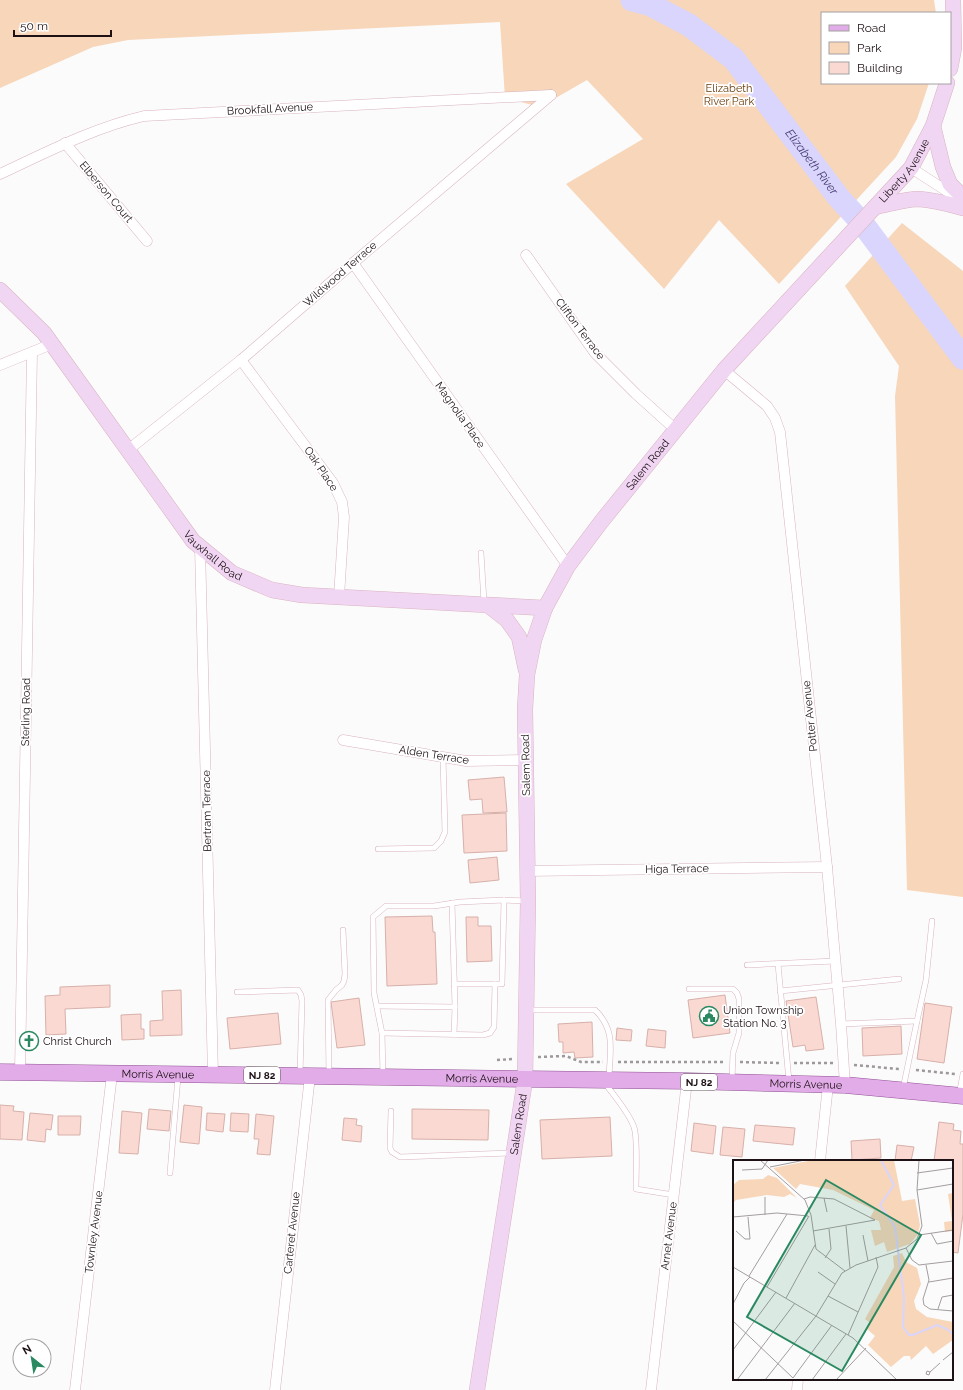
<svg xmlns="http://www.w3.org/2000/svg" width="963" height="1390" font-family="Raleway,sans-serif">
<rect width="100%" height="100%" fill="#fbfbfb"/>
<g fill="#f7d6ba">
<path d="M0 0H934L936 13H822V83H929L917 119 896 157 779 284 719 220 664 289 566 184 643 139 587 80 540 107 505 98 500 22 128 40 93 47 0 88Z"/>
<path d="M902 223 963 271V897L907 890 895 396 899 366 845 286Z"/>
</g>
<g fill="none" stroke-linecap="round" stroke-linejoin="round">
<path stroke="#d9d5fd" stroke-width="23" id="s1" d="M632 0 651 5 689 25 734 59 839 198 863 224 963 358"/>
</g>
<g fill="#fad9d3" stroke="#d7b0a9">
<path d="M504 777 507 812 483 813 482 799 470 800 468 780Z"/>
<path d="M506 813 507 851 464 853 462 815Z"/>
<path d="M497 857 499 880 470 883 468 860Z"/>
<path d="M432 916 433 932H435L437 984 387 986 385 917Z"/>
<path d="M466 917H478V926H491L492 961 467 962Z"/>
<path d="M110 985V1007L65 1009 66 1034 46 1035 45 996 60 995V987Z"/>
<path d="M181 990 182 1035 150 1036V1021L163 1020 162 991Z"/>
<path d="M725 995 730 1033 693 1038 688 1000Z"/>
<path d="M816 997 824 1049 806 1051 805 1045 793 1047 786 1001Z"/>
<path d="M359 998 365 1045 337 1048 331 1002Z"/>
<path d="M925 1003 952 1007 944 1063 917 1059Z"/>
<path d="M278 1013 281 1044 230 1049 227 1018Z"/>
<path d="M141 1014V1029H144V1039L122 1040 121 1015Z"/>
<path d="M592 1022 593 1057 575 1058 574 1052 563 1053V1042H559L558 1024Z"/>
<path d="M901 1026 902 1054 863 1056 862 1028Z"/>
<path d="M617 1028 632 1030 631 1041 616 1040Z"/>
<path d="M648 1029 666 1031 665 1048 646 1046Z"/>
<path d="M0 1105 14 1106 13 1111 24 1112 22 1140 0 1139Z"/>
<path d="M184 1105 202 1107 199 1144 180 1142Z"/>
<path d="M149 1109 171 1111 169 1131 147 1129Z"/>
<path d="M412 1109 489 1110 488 1140 412 1139Z"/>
<path d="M122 1111 142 1113 138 1154 119 1153Z"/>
<path d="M30 1113 53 1115 51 1130 46 1129 45 1142 27 1140Z"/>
<path d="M207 1113 225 1114 223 1132 206 1130Z"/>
<path d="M231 1113 249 1114 248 1132 230 1131Z"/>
<path d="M256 1114 274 1116 270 1155 257 1154 259 1139H254Z"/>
<path d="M58 1116H81L80 1135H58Z"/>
<path d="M610 1117 612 1156 542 1159 540 1120Z"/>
<path d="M344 1118 357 1119 356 1125 362 1126 361 1142 342 1140Z"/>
<path d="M939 1122 954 1124 953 1130 961 1131 960 1144H963V1214L958 1253 952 1252V1161H934Z"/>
<path d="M694 1123 716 1126 713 1154 691 1151Z"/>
<path d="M755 1125 795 1128 793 1145 753 1141Z"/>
<path d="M723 1127 745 1129 742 1157 720 1155Z"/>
<path d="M880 1139 881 1158 852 1160 851 1141Z"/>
<path d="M897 1145 914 1147 911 1161H895Z"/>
</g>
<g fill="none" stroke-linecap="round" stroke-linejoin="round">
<g stroke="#d9b3bf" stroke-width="6">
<g id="lane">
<path d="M481 553 484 602"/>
<path d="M378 849 434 848 441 841 445 832 443 757"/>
<path d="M452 903 455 1007 454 1034"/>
<path d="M778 964 789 1081"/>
<path d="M747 965 835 961"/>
<path d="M454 984H502L504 900"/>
<path d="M689 989H733L737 993 739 999V1033L733 1053 732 1080"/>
<path d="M780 991 899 979"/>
<path d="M237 992 298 990 301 995 302 1001 300 1075"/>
<path d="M377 1006 455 1007"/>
<path d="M527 1010H595C616 1030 610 1051 609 1077"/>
<path d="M841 1024 917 1021"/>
<path d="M382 1033 483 1035 490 1033 494 1027 495 984"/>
<path d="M329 1074 328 1000 336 990 342 985 344 981 345 974 343 930"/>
<path d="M383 1076 382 1033 374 993 373 917 386 906H434L460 902 504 900 527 901"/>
<path d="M605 1083C614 1096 628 1111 634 1127 638 1140 636 1173 636 1189L674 1195"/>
<path d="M903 1089 917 1021 926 980 932 921"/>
<path d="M959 1095 963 1074"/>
<path d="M391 1111 390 1148 392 1152 400 1157 511 1153"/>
<path d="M170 1173 178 1077"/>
</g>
</g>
<g stroke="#d9b3bf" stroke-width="11">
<g id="street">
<path d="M65 143 147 241"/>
<path d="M911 168 956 197"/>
<path d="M0 174C47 152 93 128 144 116L551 95"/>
<path d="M526 255 595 353 636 394 676 430"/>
<path d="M353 263 568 566"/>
<path d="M241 360 333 483 342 502 344 517 339 597"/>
<path d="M0 365 52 344"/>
<path d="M724 370 767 406 775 418 780 432 827 867 841 1024 845 1085"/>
<path d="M128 450 241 360 353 263 551 95"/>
<path d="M200 547 213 1075"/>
<path d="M343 740 466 761 526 760"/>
<path d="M527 871 827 867"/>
<path d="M20 1072 32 352"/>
<path d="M820 1161 828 1085"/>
<path d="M75 1390 112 1074"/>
<path d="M275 1390 310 1076"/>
<path d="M651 1390 687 1081"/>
<path d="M797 1390 798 1379"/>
</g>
</g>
<g stroke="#d9b3bf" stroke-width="16">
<g id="secondary">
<path d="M950 69 954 48 953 0"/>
<path d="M933 126 943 167 950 184 963 197"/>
<path d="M875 207C890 204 905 199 919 199 934 200 949 204 963 208"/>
<path id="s2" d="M0 290 44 333 193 541 232 573 272 590 302 595 545 608"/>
<path d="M489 606 507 620 519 637 526 670"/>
<path id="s3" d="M477 1390 525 1080 528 901 525 709 527 675 534 640 545 608 568 566 601 522 724 370 911 168 933 126 947 83"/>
</g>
</g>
<g stroke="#915294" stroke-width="17">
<g id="primary">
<path id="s4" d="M0 1072 687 1081 845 1085 963 1096"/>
</g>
</g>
<g stroke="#9d989a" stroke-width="2.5" stroke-dasharray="3 3" stroke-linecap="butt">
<path d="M538 1057 566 1056 581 1062H603"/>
<path d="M497 1060 513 1059"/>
<path d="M618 1062H725"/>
<path d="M740 1062 779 1063"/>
<path d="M794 1063H833"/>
<path d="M854 1065 899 1069"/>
<path d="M916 1070 955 1074"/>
</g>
<use href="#lane" stroke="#fff" stroke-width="5"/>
<use href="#street" stroke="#fff" stroke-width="10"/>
<use href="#secondary" stroke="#f1d6f4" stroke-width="15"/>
<use href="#primary" stroke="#e2ace8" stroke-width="16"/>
</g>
<defs>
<g id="civic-ring" transform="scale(1)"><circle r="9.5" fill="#fff" stroke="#2a8961" stroke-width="1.5"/><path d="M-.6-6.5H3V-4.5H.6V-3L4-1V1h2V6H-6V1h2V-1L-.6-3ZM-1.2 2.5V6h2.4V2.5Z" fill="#2a8961"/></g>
<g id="church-ring" transform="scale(1)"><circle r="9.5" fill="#fff" stroke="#2a8961" stroke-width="1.5"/><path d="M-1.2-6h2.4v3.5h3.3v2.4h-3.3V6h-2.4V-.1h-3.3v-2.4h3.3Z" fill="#2a8961"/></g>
</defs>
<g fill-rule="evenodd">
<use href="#civic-ring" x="709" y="1016"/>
<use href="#church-ring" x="29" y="1041"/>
</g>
<g text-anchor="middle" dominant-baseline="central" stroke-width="3.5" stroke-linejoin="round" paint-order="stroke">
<g fill="#fff" stroke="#62585b" stroke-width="1">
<rect x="244" y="1067" width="36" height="16" rx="3"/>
<rect x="681" y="1074" width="36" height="16" rx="3"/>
</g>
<g font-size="10" font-weight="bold" fill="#1e1115">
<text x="262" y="1075">NJ 82</text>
<text x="699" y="1082">NJ 82</text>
</g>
<g font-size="11" fill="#683b0a" stroke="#fff">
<text x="729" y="88">Elizabeth<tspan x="729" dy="13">River Park</tspan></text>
</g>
<g font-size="11" fill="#1e1115" stroke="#fff">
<text transform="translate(270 109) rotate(-3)">Brookfall Avenue</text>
<text stroke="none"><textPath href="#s3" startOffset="1356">Liberty Avenue</textPath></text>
<text transform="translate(106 192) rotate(50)">Elberson Court</text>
<text transform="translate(340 274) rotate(-41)">Wildwood Terrace</text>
<text transform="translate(580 329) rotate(53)">Clifton Terrace</text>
<text transform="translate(460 415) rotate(55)">Magnolia Place</text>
<text stroke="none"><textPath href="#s3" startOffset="965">Salem Road</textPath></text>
<text transform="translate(321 469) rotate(56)">Oak Place</text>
<text stroke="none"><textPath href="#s2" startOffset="342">Vauxhall Road</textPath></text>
<text transform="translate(26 712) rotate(-89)">Sterling Road</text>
<text transform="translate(810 716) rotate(-96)">Potter Avenue</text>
<text transform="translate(434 755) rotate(9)">Alden Terrace</text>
<text transform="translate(526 765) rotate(-91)">Salem Road</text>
<text transform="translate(207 811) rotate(-91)">Bertram Terrace</text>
<text transform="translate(677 869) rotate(-1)">Higa Terrace</text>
<text stroke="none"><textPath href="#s4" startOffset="158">Morris Avenue</textPath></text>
<text stroke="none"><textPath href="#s4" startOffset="482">Morris Avenue</textPath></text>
<text stroke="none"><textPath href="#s4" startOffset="806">Morris Avenue</textPath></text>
<text stroke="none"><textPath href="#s3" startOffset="269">Salem Road</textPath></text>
<text transform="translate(94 1232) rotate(-83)">Townley Avenue</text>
<text transform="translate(292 1233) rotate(-84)">Carteret Avenue</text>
<text transform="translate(669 1236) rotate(-83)">Arnet Avenue</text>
</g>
<g font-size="11" fill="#1e1115" stroke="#fff" text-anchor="start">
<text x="723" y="1010">Union Township<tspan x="723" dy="13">Station No. 3</tspan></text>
<text x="43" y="1041">Christ Church</text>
</g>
<g font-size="12" font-style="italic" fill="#473e72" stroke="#fff">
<text stroke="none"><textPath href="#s1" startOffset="248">Elizabeth River</textPath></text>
</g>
</g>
<g transform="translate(733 1160)">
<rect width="220" height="220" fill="#fbfbfb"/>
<path d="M161 0 169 41 182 39 187 65 185 74 177 84 154 92 151 82 142 86 138 70H148L146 61 137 58 141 50 100 30 67 24 63 29 40 8 75 1ZM35 15 44 18 64 38 57 34 51 37 34 35 3 40 0 43V25L6 20 30 19ZM220 33V71L212 72 211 62 219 61 215 34ZM169 93 173 102 184 108 188 124 181 141 183 149 194 157 220 162V180L200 194 193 186 178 200 177 196H171L158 207 135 185 142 176 134 169 137 163 132 159 161 107 160 96Z" fill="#f7d6ba"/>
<path fill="none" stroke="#d9d5fd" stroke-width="2" d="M148 0 161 25 147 45 162 67 171 138 170 167 176 175H180L204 165 214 169 220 174"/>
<path fill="none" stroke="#a39d9f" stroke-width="1" d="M27 0 72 40 78 55 83 89 112 111M37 7 72 0M9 10 29 9 35 0M184 13 220 8M184 30 220 24M32 37V55M91 38 94 52M71 39 77 37 101 39 142 60M0 57 44 53 75 56M113 66 117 108M3 71 12 79H17L15 57M80 71 142 60M198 73 204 84 220 81M130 75 135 101M186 75 220 70M173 88 179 100 186 105 220 101M92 98 98 89 96 69M193 105 196 120 190 139 191 145 197 149 220 151M0 107 120 178 164 220M85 112 102 124M16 116 54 54M196 122 220 118M34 127 76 56M95 136 125 152M53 138 82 85M0 144 11 123 17 117M205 149 209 137 220 135M0 161 60 218 99 165M115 175 145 107 143 97M0 190 43 132M210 200 220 192M194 211 197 212 196 215 193 214ZM197 212 207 203M4 220 62 143M32 220 83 156 109 113 123 105 173 88 184 79 189 66 184 30 186 0M79 220 113 174M103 220 133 188"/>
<path fill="#2a8961" fill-opacity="0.15" stroke="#2a8961" stroke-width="2" d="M93 20 188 75 109 211 14 157Z"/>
<rect width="220" height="220" fill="none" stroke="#1e1115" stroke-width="2"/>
</g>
<rect x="821" y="12" width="130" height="72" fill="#ffffff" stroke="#a5a0a1"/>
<rect x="829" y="25" width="20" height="6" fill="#e2ace8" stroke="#a5a0a1"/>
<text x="857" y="32" font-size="12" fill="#1e1115">Road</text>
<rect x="829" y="42" width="20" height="12" fill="#f7d6ba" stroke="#a5a0a1"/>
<text x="857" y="52" font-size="12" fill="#1e1115">Park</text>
<rect x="829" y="62" width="20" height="12" fill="#fad9d3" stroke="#a5a0a1"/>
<text x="857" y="72" font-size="12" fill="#1e1115">Building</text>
<g transform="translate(32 1358) rotate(330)"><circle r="19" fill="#ffffff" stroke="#a5a0a1"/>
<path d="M0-3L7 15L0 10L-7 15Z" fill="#2a8961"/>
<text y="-6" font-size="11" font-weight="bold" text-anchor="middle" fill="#1e1115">N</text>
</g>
<path d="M14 30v6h97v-6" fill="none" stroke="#1e1115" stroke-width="2"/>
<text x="20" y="30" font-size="12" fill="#1e1115" stroke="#ffffff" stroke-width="3" paint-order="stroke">50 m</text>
</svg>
